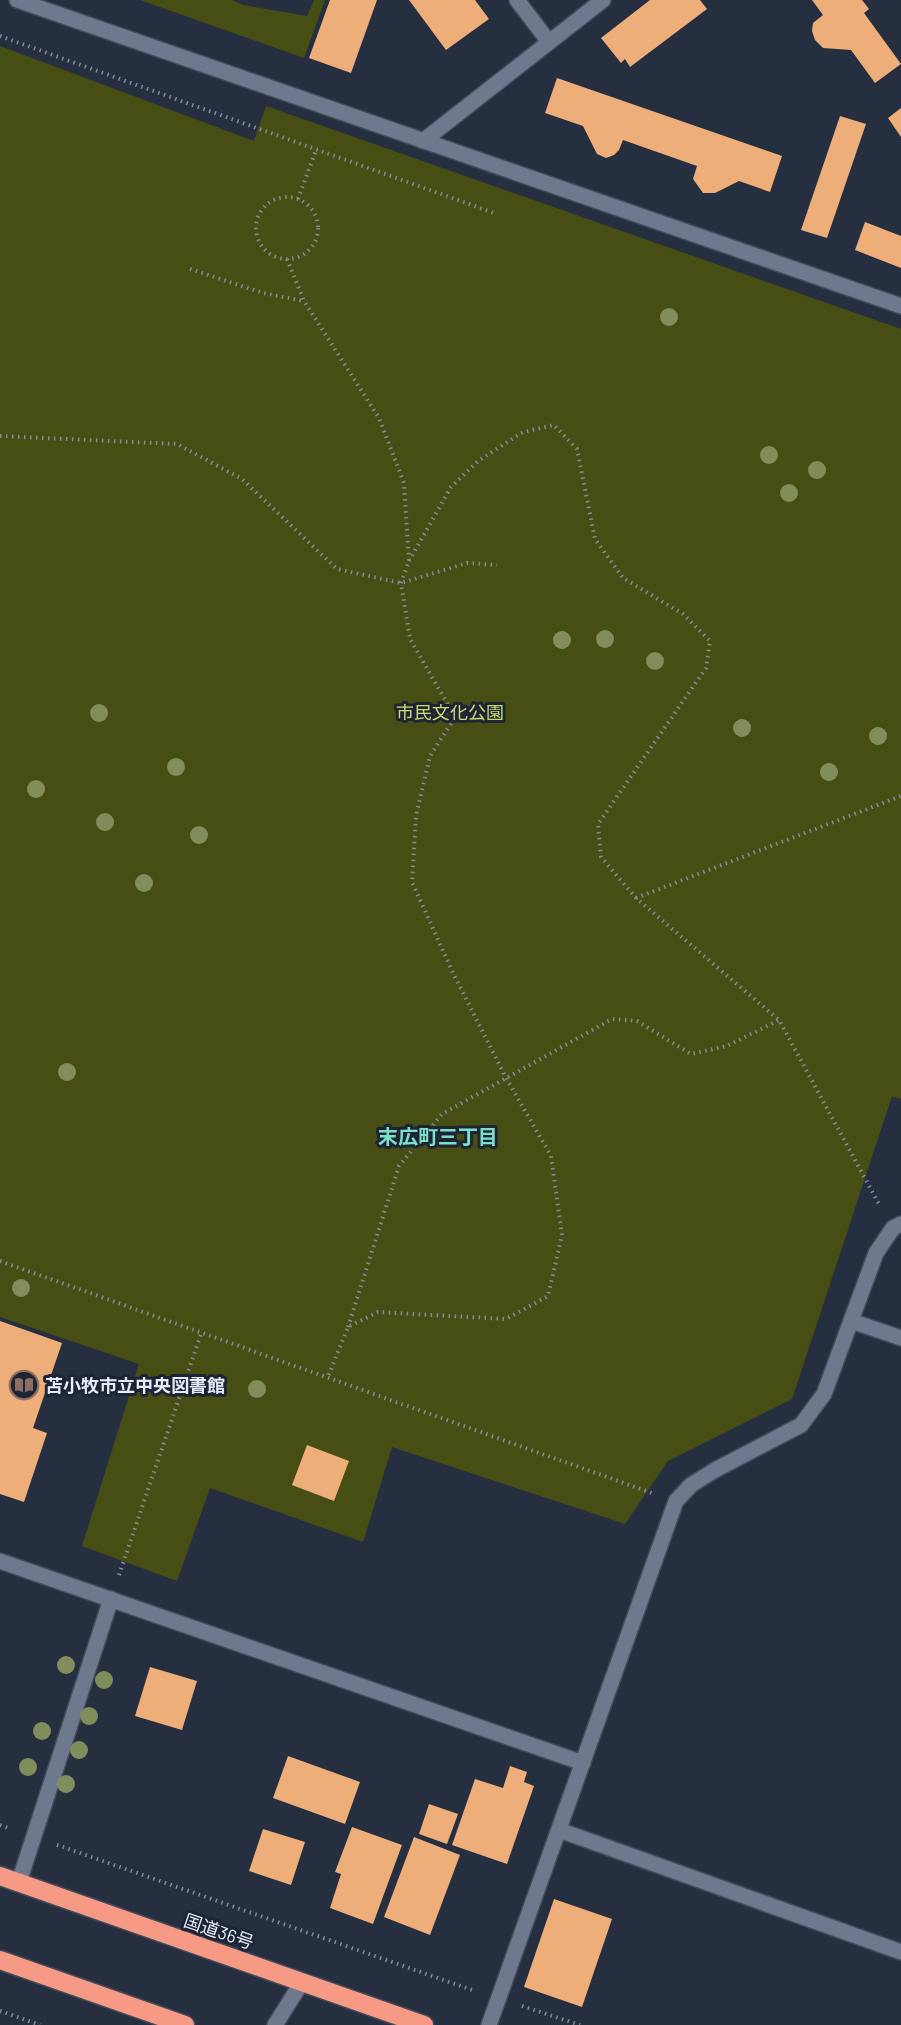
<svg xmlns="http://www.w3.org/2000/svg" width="901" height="2025" font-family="Barlow,'Noto Sans JP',sans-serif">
<rect width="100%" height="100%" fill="#262f40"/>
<g fill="#474e14">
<path d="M140 0H232L243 5 307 16 314 0H325L304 58Z"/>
<path d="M0 46 254 141 266 106 901 329V1099L892 1096 792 1399 668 1461 625 1524 392 1447 363 1542 210 1488 177 1581 82 1546 139 1364 0 1317Z"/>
</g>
<g fill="#eeae79">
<path d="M330 0H377L351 73 309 58Z"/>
<path d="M409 0H475L489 19 446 50Z"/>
<path d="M650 0H700L707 9 630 67 625 59 621 63 601 38Z"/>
<path d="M812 0H862L869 9 864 13 901 64 875 83 851 50 823 48 815 40 812 31 813 23 823 15Z"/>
<path d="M557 78 782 156 770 192 739 181 715 193H703L693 179 697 166 623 140 619 150 614 155 606 158 597 154 583 126 545 113Z"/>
<path d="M901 108V137L888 118Z"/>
<path d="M840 116 866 124 827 238 801 230Z"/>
<path d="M865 222 901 236V268L855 250Z"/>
<path d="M0 1321 62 1343 33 1428 47 1433 24 1502 0 1494Z"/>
<path d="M307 1445 349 1461 334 1501 292 1485Z"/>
<path d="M150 1667 197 1681 182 1730 135 1716Z"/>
<path d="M288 1756 360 1782 345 1824 273 1798Z"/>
<path d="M510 1766 527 1772 524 1782 534 1786 507 1864 452 1845 475 1779 503 1788Z"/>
<path d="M429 1804 458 1814 447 1844 419 1834Z"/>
<path d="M352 1827 402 1845 373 1924 330 1908 341 1874 335 1872Z"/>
<path d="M263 1829 305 1842 291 1885 249 1871Z"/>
<path d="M414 1837 460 1855 430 1935 384 1917Z"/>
<path d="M554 1899 612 1919 582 2007 524 1987Z"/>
</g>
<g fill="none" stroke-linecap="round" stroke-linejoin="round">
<g stroke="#434a58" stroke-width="18">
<g id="lane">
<path d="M851 1321 901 1338"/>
<path d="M19 1882 111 1599"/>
</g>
</g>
<g stroke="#434a58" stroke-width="18">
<g id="street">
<path d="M17 0 901 306"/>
<path d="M517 0 549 42"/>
<path d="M423 141 603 0"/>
<path d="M0 1561 583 1763"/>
<path d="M559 1830 901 1952"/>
<path d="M275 2025 302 1982"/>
<path d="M489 2025 676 1501 691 1485 715 1470 801 1425 824 1394 876 1253 893 1228 901 1224"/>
</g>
</g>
<g stroke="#434a58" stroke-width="21">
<g id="highway">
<path d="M0 1876 424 2025"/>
<path d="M0 1960 185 2025"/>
</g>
</g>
<g stroke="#848b99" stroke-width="4" stroke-dasharray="1.5 4.5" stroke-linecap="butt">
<path d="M0 36 494 213"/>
<circle cx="287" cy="228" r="31"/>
<path d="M298 199 316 150"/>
<path d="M287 259 304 301 379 418 404 483 409 561 401 583 410 639 455 717 430 756 416 816 412 882 453 973 505 1076 551 1156 562 1235 548 1296 506 1319 378 1312 348 1327 327 1379"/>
<path d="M190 269 263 293 304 301"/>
<path d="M0 436 177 444 242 479 337 569 401 583 467 563 497 565"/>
<path d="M409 561 451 487 478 461 523 432 554 425 577 449 595 539 623 578 683 614 710 641 706 668 598 824 601 857 636 898 779 1020 880 1206"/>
<path d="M636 898 901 796"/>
<path d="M0 1261 652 1493"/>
<path d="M348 1327 399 1166 442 1114 612 1019 637 1021 691 1054 727 1046 779 1020"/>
<path d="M119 1575 201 1334"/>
<path d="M0 1825 11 1829"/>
<path d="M57 1845 475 1991"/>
<path d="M522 2006 580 2025"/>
<path d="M0 2011 40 2025"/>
</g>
<use href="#lane" stroke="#6f798d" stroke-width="15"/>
<use href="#street" stroke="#6f798d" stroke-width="15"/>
<use href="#highway" stroke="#f69a86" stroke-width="18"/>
</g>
<g fill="#818d5b">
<circle cx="669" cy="317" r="9"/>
<circle cx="769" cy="455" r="9"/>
<circle cx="817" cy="470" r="9"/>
<circle cx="789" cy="493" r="9"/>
<circle cx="605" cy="639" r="9"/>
<circle cx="562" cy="640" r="9"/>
<circle cx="655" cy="661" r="9"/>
<circle cx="99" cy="713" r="9"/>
<circle cx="742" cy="728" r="9"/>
<circle cx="878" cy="736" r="9"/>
<circle cx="176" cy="767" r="9"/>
<circle cx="829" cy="772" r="9"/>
<circle cx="36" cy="789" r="9"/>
<circle cx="105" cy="822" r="9"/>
<circle cx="199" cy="835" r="9"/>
<circle cx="144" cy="883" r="9"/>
<circle cx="67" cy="1072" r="9"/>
<circle cx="21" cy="1288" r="9"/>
<circle cx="257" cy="1389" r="9"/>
<circle cx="66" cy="1665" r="9"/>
<circle cx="104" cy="1680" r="9"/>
<circle cx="89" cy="1716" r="9"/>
<circle cx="42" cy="1731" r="9"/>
<circle cx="79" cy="1750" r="9"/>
<circle cx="28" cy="1767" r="9"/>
<circle cx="66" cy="1784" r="9"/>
</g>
<defs>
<g id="library-ring" transform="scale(1.5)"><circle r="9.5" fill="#1d2535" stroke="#8d6e63" stroke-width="1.5"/><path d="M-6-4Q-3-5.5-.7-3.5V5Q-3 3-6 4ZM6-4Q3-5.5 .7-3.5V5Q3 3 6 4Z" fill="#8d6e63"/></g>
</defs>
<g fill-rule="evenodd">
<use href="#library-ring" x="24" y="1385"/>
</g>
<g text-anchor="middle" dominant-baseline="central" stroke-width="6" stroke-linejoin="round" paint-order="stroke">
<g font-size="18" fill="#ccda71" stroke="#1d2535">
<text x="450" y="712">市民文化公園</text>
</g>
<g font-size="18" font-weight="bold" fill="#e6ecf7" stroke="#1d2535" text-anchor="start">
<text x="45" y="1385">苫小牧市立中央図書館</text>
</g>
<g font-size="18" fill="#e6ecf7" stroke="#1d2535">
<text transform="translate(219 1931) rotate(19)">国道36号</text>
</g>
<g font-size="20" font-weight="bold" fill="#7bdfc9" stroke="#1d2535">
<text x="438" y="1136">末広町三丁目</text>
</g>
</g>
</svg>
